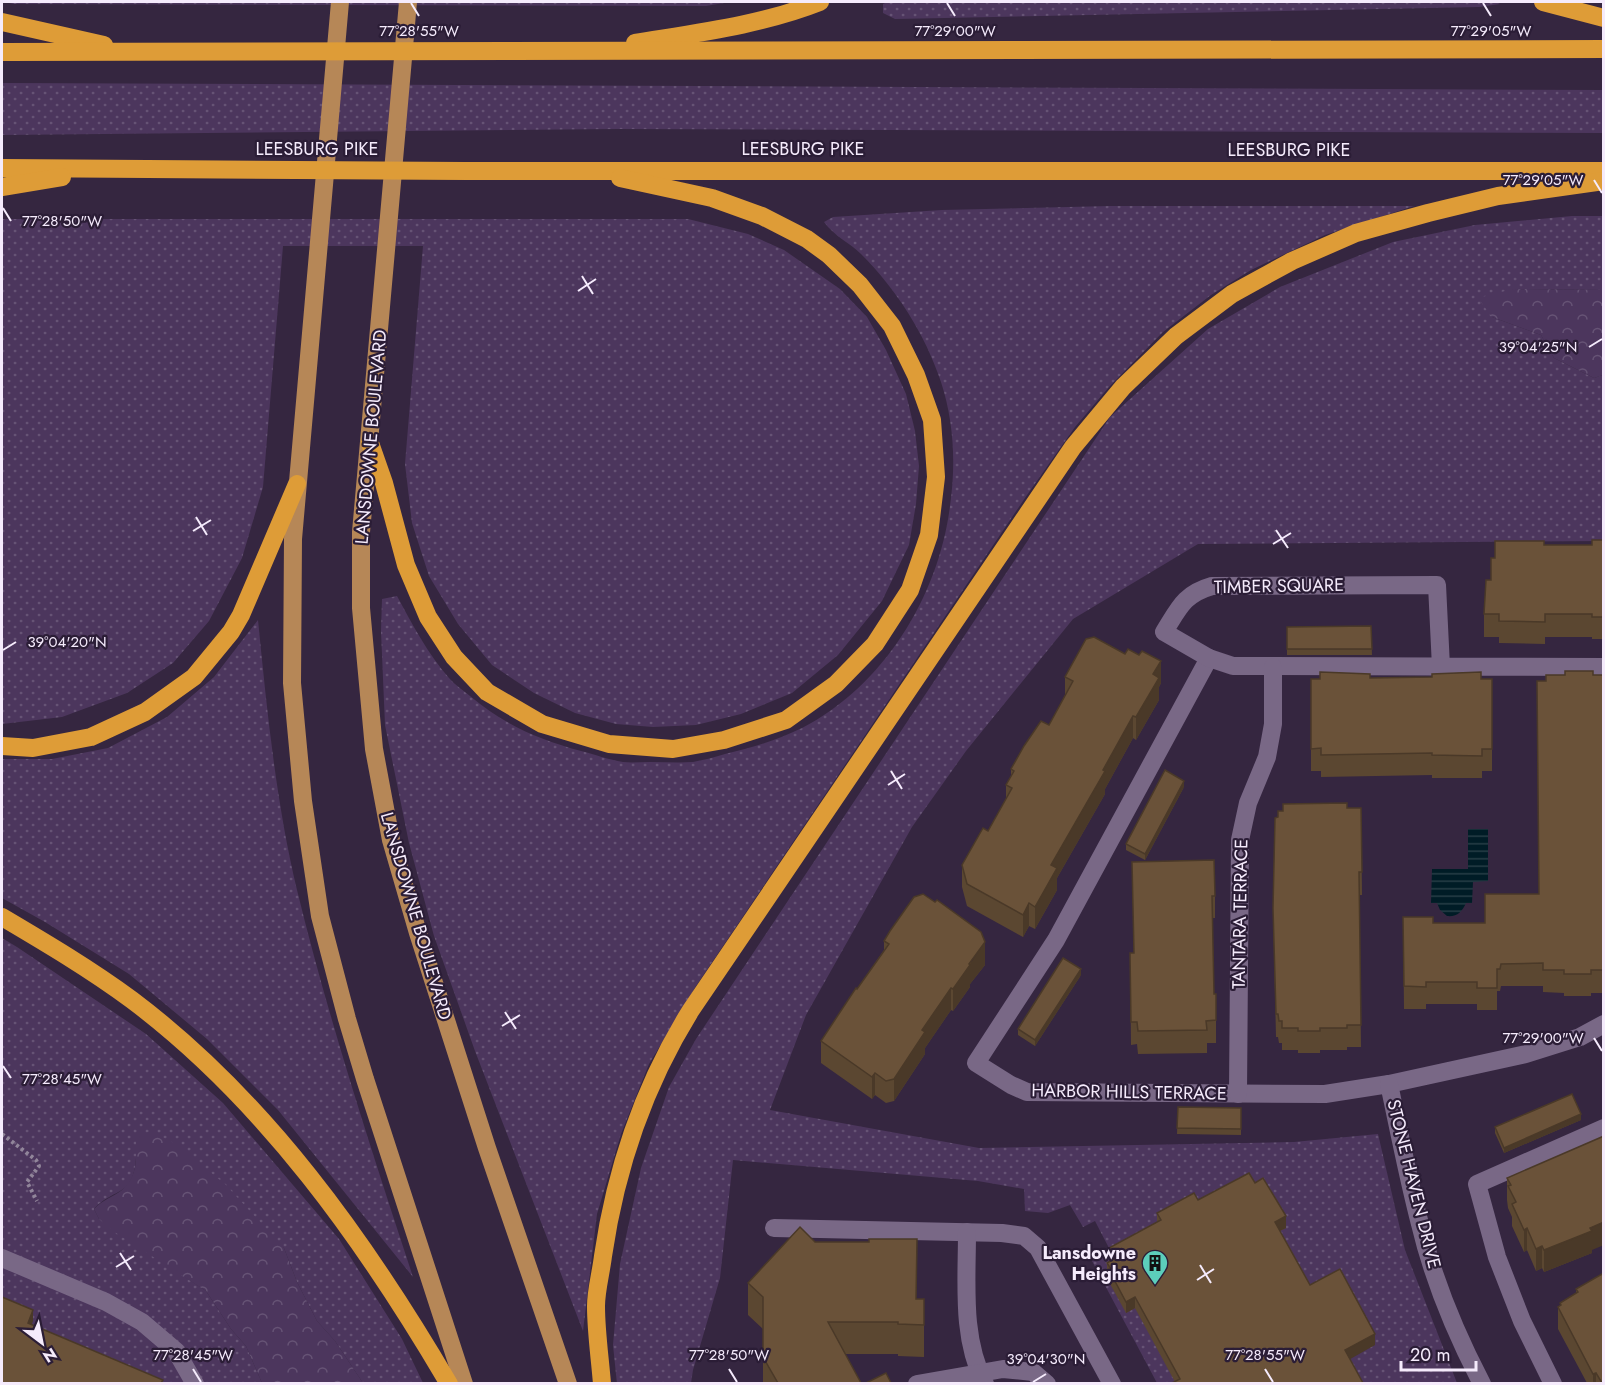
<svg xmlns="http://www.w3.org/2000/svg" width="1605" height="1385" font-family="Jost,sans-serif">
<defs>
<pattern id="grass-dots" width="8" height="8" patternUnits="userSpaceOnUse" patternTransform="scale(1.5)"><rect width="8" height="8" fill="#4c365d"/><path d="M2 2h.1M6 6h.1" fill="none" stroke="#665375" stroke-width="1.8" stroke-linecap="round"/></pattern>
<pattern id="forest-crowns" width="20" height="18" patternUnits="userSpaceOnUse" patternTransform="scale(1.5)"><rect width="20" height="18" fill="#4c365d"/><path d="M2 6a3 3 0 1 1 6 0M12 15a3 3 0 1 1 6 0" fill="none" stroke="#665375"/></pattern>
<pattern id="water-rules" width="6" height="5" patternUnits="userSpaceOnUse" patternTransform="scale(1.5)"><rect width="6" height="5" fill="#001c26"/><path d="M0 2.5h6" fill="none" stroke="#263d46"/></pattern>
</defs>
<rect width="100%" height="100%" fill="#352640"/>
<g fill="url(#grass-dots)">
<path d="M5 2H730L706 6 13 4Z"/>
<path d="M887 2H1496L1500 4 1479 7 895 19 883 13V4Z"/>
<path d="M2 83 1603 90 1604 133 618 129 2 135Z"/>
<path d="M1110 206H1414L1325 235 1251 270 1211 295 1163 332 1109 387 1075 427 1027 495 696 986 649 1064 621 1134 597 1214 583 1331 475 1051 434 936 409 843 385 725 381 631 382 599 397 596C412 624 428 654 449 678 455 685 463 690 470 696 505 725 537 739 581 751 594 754 609 760 623 762 631 763 641 762 650 762 664 762 679 763 693 762 704 760 715 757 725 754 752 748 777 740 802 728 884 686 939 595 950 506 956 464 954 422 941 382 925 334 897 290 861 254 850 243 834 236 824 222L833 217 942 210Z"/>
<path d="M1572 216H1603V290L1513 289 1492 317 1541 335 1554 358 1594 378 1603 375V541L1198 544 1073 619 966 751 912 827 806 1015 770 1110 979 1148 1294 1142 1378 1134 1405 1250 1457 1383H1157L1092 1261 1110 1250 1095 1221 1083 1227 1070 1205 1048 1213 1025 1211 1024 1189 978 1181 733 1160 720 1278 693 1370 691 1383 617 1384 613 1345 620 1264 641 1168 669 1087 696 1039 1110 417 1208 329 1280 287 1393 242 1475 225Z"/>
<path d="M2 219H688L748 234 784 250 840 289 867 317 886 350 906 394 915 431 919 466 916 504 909 545 882 601 838 655 792 693 741 714 696 725 653 727 616 724 575 713 534 693 492 665 458 624 429 576 412 523 405 464 423 246H283L263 487 242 558 209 621 173 663 127 693 62 717 2 724Z"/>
<path d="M258 620C267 711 276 802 297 890 329 1021 371 1149 413 1277L278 1110 207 1039 129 974 45 922 2 898V759H52L108 748 167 717 214 677Z"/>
<path d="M2 938 17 947 146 1034 223 1103 339 1239 402 1339 423 1383H363L335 1341 317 1321 297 1282 284 1248 136 1158C133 1198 114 1187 94 1209L99 1219 206 1291 231 1329 246 1346 262 1383H2Z"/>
</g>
<g fill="url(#forest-crowns)">
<path d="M1513 289 1603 290V375L1594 378 1554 358 1541 335 1492 317 1478 298Z"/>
<path d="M149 1132 171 1141 225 1184 284 1248 297 1282 317 1321 335 1341 363 1383H262L246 1346 231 1329 206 1291 113 1231 99 1219 94 1209C102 1200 113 1197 122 1190 139 1176 136 1155 136 1136Z"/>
</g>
<path fill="url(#water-rules)" d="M1468 829H1488V881L1473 882 1472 903H1466C1462 912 1457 917 1447 916L1440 910 1437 903H1431L1432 869H1468Z"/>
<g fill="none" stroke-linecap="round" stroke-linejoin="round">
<path stroke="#91859a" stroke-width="4" stroke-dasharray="3 3" stroke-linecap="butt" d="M2 1134 36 1160 39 1166 27 1182 37 1201"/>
<g stroke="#796886" stroke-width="18">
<path d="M1209 658 1056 940 976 1063 1011 1085 1027 1092 1325 1094 1389 1084 1526 1054 1580 1037 1604 1024"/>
<path d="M1441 667 1437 585 1212 586C1184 594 1179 608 1164 632L1209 658 1233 666 1604 667"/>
<path d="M1389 1084C1399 1131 1408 1178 1420 1224 1433 1279 1456 1334 1482 1384"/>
<path d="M1238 1094 1240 840 1248 803 1267 757 1273 724V667"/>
<path d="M774 1228 1002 1233 1024 1236 1038 1248 1112 1384"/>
<path d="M967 1232C967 1283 961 1338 985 1384"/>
<path d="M2 1258 106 1302 142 1322 176 1351 195 1384"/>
<path d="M917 1384 1003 1369 1033 1372 1047 1384"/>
<path d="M1553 1384 1522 1321 1497 1257 1477 1184 1604 1128"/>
</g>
<g stroke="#b68757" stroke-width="18">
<path d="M340 2 293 539 292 683 303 801 320 916 347 1019 365 1079 464 1384"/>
<path d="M408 2 361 532V608L374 749 391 840 418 933 487 1148 568 1384"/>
</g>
<g stroke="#de9c37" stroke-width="18">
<path d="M1543 2 1604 18"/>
<path d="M2 22 104 45"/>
<path d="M635 43C696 33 762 25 820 2"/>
<path d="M2 52 1604 49"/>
<path d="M2 168 465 171H1604"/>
<path d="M2 187 62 177"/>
<path d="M370 443 384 483 406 565 428 617 454 657 487 692 542 724 609 744 673 749 724 740 786 720 836 684 875 644 910 590 929 535 936 477 932 420 916 375 892 326 860 285 829 255 807 239 762 216 712 198 620 178"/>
<path d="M2 746 33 748 91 737 145 712 194 677 231 632 241 615 297 484"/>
<path d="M2 917C46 943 90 969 132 1000 265 1100 365 1241 449 1384"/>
<path d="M602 1384C600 1358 596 1332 596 1306 596 1290 601 1273 603 1256 616 1167 643 1087 691 1010L1073 447 1123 387 1176 336 1232 294 1292 261 1356 233 1428 213 1498 196 1604 181"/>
</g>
</g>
<g fill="#5b4731">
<path d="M1604 540V639H1592V637H1545V644L1499 643V637H1484V614L1495 558 1544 545H1592Z"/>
<path d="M1371 626 1372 655H1287V627Z"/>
<path d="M1593 675H1604V993H1591V996H1564V993L1543 992V986H1501L1500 991H1497V1010H1477V1004H1426V1009H1404L1403 917 1433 923H1485L1539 894Z"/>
<path d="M1065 677 1161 683 1159 687V700L1136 740 1133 738 1105 789V794L1057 878V890L1035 929 1029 926 1023 937 967 906 962 887V865L988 831 1006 799V785L1011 776V769L1049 725 1065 695Z"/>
<path d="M1370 678 1492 679V771H1482V778H1432V775L1321 777V771H1311V679Z"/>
<path d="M1184 787 1145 860 1126 850V844Z"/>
<path d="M1361 808 1362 895H1359L1361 1047H1347V1050H1320V1053H1298V1050H1282V1043H1279L1278 1037H1276L1273 908Z"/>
<path d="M1132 862 1215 896V918H1212L1214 994H1216V1043H1207V1053L1138 1054 1137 1044 1131 1045 1130 953H1134Z"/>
<path d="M884 941 985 965 970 984V987L953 1011 951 1010 925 1048V1054L894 1101 886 1103 875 1095 872 1099 821 1063V1041L884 950Z"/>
<path d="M1081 975 1035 1046 1018 1035V1029Z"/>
<path d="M1178 1107 1241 1108V1135L1177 1134Z"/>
<path d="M1581 1120 1504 1153 1495 1133V1127Z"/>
<path d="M1507 1178 1592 1250V1253L1544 1272 1542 1268 1536 1271 1527 1250 1524 1252 1512 1226V1217L1508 1208 1507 1200Z"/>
<path d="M1255 1183 1286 1228 1280 1231 1310 1285 1375 1345 1175 1382 1135 1308 1126 1313 1109 1282V1277L1107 1274V1263L1110 1261 1109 1259V1248L1157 1222V1213Z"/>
<path d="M815 1242 917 1299H924V1357L898 1356V1354H845L861 1383H763V1329L748 1315V1283Z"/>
<path d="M1602 1274 1604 1383H1587L1558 1329V1307L1560 1305V1303L1576 1293V1289Z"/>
</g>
<g fill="#4a3928">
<path d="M1161 661V683L1159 687V700L1136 740V717L1153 674Z"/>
<path d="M1133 716V738L1105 789V794L1057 878V890L1035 929V907L1051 865Z"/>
<path d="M1184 781V787L1145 860V854Z"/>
<path d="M1029 903V926L1023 937V915Z"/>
<path d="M985 942V965L970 984V987L953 1011V989Z"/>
<path d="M1081 969V975L1035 1046V1040Z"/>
<path d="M951 988V1010L925 1048V1054L894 1101V1079L922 1030Z"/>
<path d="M875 1073V1095L872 1099V1077Z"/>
<path d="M1581 1114V1120L1504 1153V1148Z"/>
<path d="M1286 1216V1228L1275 1233V1222Z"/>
<path d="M1604 1222V1245L1592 1250V1253L1544 1272V1250Z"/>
<path d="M1527 1228V1250L1524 1252V1230Z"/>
<path d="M1542 1246V1268L1536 1271V1249Z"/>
<path d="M1135 1297V1308L1126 1313V1302Z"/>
<path d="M33 1310V1321L28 1334V1323Z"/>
<path d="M1375 1334V1345L1345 1362V1350Z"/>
<path d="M1596 1373V1383H1593V1374Z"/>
</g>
<g fill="#6a5239" stroke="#4a3928" stroke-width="1.5">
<path d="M1592 540H1604V617H1592V614H1545V622L1499 621V614H1484L1486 580H1491V558H1495V541H1544V545H1592Z"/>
<path d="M1371 626 1372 649H1287V627Z"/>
<path d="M1094 637 1125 654 1128 649 1139 655 1142 651 1161 661 1153 674 1159 678 1136 717 1133 716 1103 770 1105 771 1051 865 1057 868 1035 907 1029 903 1023 915 967 884 962 865 983 828 988 831 1012 788 1006 785 1014 771 1011 769 1024 746 1041 721 1049 725 1073 681 1065 677 1086 639Z"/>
<path d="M1565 671H1593V675H1604V970H1591V974H1564V970H1543V963L1501 964 1500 969H1497V988H1477V982H1426V987L1404 986 1403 917H1433V923H1485V894H1539L1537 681H1546V675H1565Z"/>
<path d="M1320 672 1370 674V678L1432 677V674L1481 672V679H1492V749H1482V756L1432 755V753L1321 755V748L1311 749V679H1320Z"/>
<path d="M1165 770 1184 781 1145 854 1126 844Z"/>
<path d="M1347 803V808H1361L1362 872H1359L1361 1025H1347V1028H1320V1031H1298V1028H1282V1021H1279L1278 1014H1276L1273 908 1275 818 1278 817V811H1283V804Z"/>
<path d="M1214 860 1215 896H1212L1214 994H1216V1020L1206 1021 1207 1030 1138 1031 1137 1022H1131L1130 953H1134L1132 862Z"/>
<path d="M923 894 935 902 937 900 981 932 985 942 969 964 970 965 953 989 951 988 922 1030 925 1032 894 1079 886 1081 875 1073 872 1077 821 1041 856 988 857 989 889 944 884 941 890 931 914 897Z"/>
<path d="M1063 958 1081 969 1035 1040 1018 1029Z"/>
<path d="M1572 1094 1581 1114 1504 1148 1495 1127Z"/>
<path d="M1178 1107 1241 1108V1129L1177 1128Z"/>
<path d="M1604 1136V1222L1590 1228 1592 1231 1544 1250 1542 1246 1536 1249 1527 1228 1524 1230 1512 1204 1516 1202 1508 1186 1511 1185 1507 1178Z"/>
<path d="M1249 1173 1255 1183 1263 1178 1286 1216 1275 1222 1310 1285 1340 1269 1375 1334 1345 1350 1363 1383H1172L1180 1379 1135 1297 1126 1302 1109 1270 1111 1269 1107 1263 1115 1258 1109 1248 1161 1220 1157 1213 1194 1193 1198 1200Z"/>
<path d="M800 1227 815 1242H869V1239H917L916 1299H924V1325L898 1324V1322H828L861 1383H778L763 1357V1297L748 1283Z"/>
<path d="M1602 1274 1604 1277V1383H1602L1596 1373 1593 1374 1558 1307 1561 1305 1560 1303 1578 1292 1576 1289Z"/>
<path d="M2 1297 33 1310 28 1323 163 1380 161 1383H2Z"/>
<path d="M886 1373 891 1383H866Z"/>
</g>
<path fill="none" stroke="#f5ebfc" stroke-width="2" d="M411 3 419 16M947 3 955 16M1483 3 1491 16M1594 180 1602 193M3 208 11 221M582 276 593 294M578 291 596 279M1589 347 1602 339M196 517 207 535M1276 530 1288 548M193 531 211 520M1273 544 1291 533M3 650 16 642M891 771 902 789M888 785 905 774M505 1012 516 1029M502 1026 520 1015M1594 1038 1602 1051M3 1066 11 1078M120 1253 131 1270M1200 1265 1211 1283M116 1267 134 1256M1197 1280 1214 1269M193 1369 201 1382M729 1369 737 1382M1265 1369 1273 1382M1033 1382 1046 1374"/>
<defs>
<g id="building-pin" transform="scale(1.35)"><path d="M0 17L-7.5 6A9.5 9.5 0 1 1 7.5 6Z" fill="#5ccebb" stroke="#2b1d36"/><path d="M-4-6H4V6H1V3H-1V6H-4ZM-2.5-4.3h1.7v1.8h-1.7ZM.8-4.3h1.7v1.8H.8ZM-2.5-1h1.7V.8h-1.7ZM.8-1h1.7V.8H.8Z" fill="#111"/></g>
</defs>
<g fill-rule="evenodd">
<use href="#building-pin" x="1155" y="1263"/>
</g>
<g text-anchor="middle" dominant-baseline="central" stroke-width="4.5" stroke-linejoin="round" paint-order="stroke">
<g font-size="18" fill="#f5ebfc" stroke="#2b1d36">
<text x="317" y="149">LEESBURG PIKE</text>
<text x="803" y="149">LEESBURG PIKE</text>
<text x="1289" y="150">LEESBURG PIKE</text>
<text transform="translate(371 437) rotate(-85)">LANSDOWNE BOULEVARD</text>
<text transform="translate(1279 586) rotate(-1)">TIMBER SQUARE</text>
<text transform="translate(1240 914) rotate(-89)">TANTARA TERRACE</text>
<text transform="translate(416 916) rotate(74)">LANSDOWNE BOULEVARD</text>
<text transform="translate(1129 1092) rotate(1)">HARBOR HILLS TERRACE</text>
<text transform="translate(1414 1184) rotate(76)">STONE HAVEN DRIVE</text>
</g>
<g font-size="18" font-weight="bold" fill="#f5ebfc" stroke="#2b1d36" text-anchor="end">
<text x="1136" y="1253">Lansdowne<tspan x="1136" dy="21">Heights</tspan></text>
</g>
</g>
<g font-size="15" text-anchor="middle" fill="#f5ebfc" stroke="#2b1d36" stroke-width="4.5" stroke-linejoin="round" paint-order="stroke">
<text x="419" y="36">77°28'55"W</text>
<text x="955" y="36">77°29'00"W</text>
<text x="1491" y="36">77°29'05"W</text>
<text x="1543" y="185">77°29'05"W</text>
<text x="62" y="226">77°28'50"W</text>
<text x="1538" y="352">39°04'25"N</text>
<text x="67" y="647">39°04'20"N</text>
<text x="1543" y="1043">77°29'00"W</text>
<text x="62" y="1084">77°28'45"W</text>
<text x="193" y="1360">77°28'45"W</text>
<text x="729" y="1360">77°28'50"W</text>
<text x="1265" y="1360">77°28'55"W</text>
<text x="1046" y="1364">39°04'30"N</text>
</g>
<rect width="1605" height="1385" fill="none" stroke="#f5ebfc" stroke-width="6"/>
<g transform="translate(42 1343) rotate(148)" stroke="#2b1d36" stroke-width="4.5" paint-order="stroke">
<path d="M0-4.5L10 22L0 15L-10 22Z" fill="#f5ebfc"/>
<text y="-9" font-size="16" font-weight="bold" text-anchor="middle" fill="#f5ebfc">N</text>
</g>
<path d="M1401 1361v9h75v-9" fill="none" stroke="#f5ebfc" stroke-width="3"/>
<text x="1410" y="1361" font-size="18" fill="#f5ebfc" stroke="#2b1d36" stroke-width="4.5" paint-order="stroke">20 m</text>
</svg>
